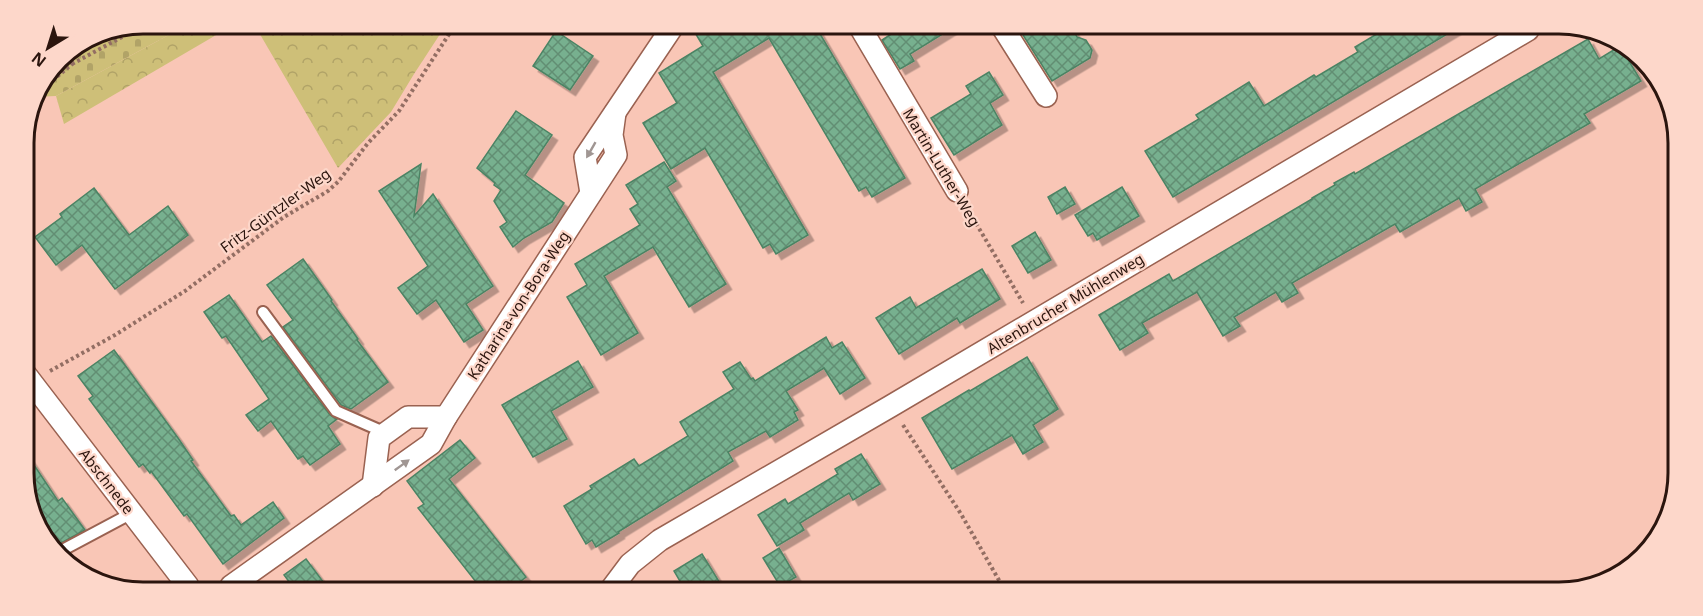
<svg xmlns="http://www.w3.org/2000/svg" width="1703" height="616" font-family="'Noto Sans',sans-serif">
<defs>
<pattern id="forest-crowns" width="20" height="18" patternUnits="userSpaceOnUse" patternTransform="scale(1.5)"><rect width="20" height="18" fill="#cebf78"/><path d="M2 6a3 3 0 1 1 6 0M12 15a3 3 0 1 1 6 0" fill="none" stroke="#b1a367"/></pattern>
<pattern id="cemetery-stones" width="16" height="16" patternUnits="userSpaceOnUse" patternTransform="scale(1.5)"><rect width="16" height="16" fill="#cebf78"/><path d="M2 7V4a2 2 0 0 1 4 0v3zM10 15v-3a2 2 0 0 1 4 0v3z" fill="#b1a367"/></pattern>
<pattern id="building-cross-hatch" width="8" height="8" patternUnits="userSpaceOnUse" patternTransform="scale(1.5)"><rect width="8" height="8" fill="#77b08f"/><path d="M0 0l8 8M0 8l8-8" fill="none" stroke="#628e73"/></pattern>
<filter id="shadow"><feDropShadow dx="5.5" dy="5.5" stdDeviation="0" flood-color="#0004"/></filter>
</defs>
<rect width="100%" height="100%" fill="#f9c6b6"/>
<g fill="url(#forest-crowns)">
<path d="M189 24H235L64 124 56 96Z"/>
<path d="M254 24 446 25 414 74 391 112 338 168Z"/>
</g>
<path fill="url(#cemetery-stones)" d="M144 24H189L56 96 35 97 36 91 65 54 98 33Z"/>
<g fill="url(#building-cross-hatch)" stroke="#4b8364" stroke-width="1.5" filter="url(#shadow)">
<path d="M691 26 816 27 905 178 872 197 866 187 859 191 769 38 713 72 808 235 776 254 770 244 763 248 705 148 671 169 643 123 677 103 659 73 703 46Z"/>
<path d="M890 27H954L910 54 914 61 900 69 882 40 893 33Z"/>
<path d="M1036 28H1072L1077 37 1086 40 1092 50 1090 58 1052 81 1023 35Z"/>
<path d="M1385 29 1454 30 1173 197 1145 151 1199 119 1196 115 1249 82 1264 106 1314 75 1316 77 1358 52 1355 47Z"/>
<path d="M556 31 593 56 570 90 533 66Z"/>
<path d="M1588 39 1599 59 1620 46 1641 81 1584 114 1590 123 1475 189 1482 202 1466 211 1459 198 1400 232 1395 224 1292 283 1298 293 1282 302 1276 292 1234 317 1240 326 1223 336 1197 292 1142 323 1148 333 1120 350 1099 315 1169 274 1173 281 1312 199V198L1335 185 1334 183 1354 172 1355 174Z"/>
<path d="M989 72 1003 95 990 103 1002 125 954 155 931 118 971 94 966 86Z"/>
<path d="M516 111 552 135 525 175 564 203 552 222 524 238 513 247 500 227 507 222 494 201 501 190 494 185 495 183 477 168Z"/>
<path d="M664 162 676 181 667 187 726 284 689 307 653 247 604 276 638 333 601 355 567 297 587 285 575 264 640 225 630 209 638 204 626 185Z"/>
<path d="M421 164 414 216 433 194 493 286 466 304 483 330 464 342 436 300 417 314 398 288 428 266 379 191Z"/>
<path d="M1065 187 1075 204 1057 214 1048 197Z"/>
<path d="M1122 187 1139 216 1097 240 1093 233 1088 236 1075 215Z"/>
<path d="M94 188 129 235 168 206 188 235 115 289 82 245 56 265 35 237 62 217 60 214Z"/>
<path d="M1035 232 1051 260 1028 273 1012 246Z"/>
<path d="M303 259 332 300 331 301 358 339 357 340 388 382 351 409 341 405 283 327 293 320 267 285Z"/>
<path d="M982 269 1000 299 960 323 957 318 899 354 876 318 910 297 916 308Z"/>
<path d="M229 295 262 342 271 336 330 415 337 419 328 426 340 444 310 465 303 456 298 459 271 421 258 431 246 415 269 399 226 336 222 338 204 312Z"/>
<path d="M826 337 832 348 842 342 865 378 840 394 824 368 786 391 798 410 794 412 798 420 770 437 766 431 728 452 733 461 618 532 619 533 596 547 592 540 586 544 564 506 592 489 590 486 634 459 639 466 688 436 680 422 734 389 723 372 740 362 751 379 753 378 755 381Z"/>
<path d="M114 350 178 438 193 460 191 461 231 516 234 515 241 525 273 502 284 518 223 564 187 514 184 516 151 471 150 473 143 464 139 467 89 399 93 396 78 376Z"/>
<path d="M1027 357 1058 409 1033 425 1043 442 1023 454 1012 435 952 469 922 418 969 390 970 391Z"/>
<path d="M578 361 593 387 551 411 567 439 533 457 502 405Z"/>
<path d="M460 440 475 458 449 479 526 577 513 587H480L418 508 424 504 407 481Z"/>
<path d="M26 453 58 501 62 498 85 530 52 548 26 495Z"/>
<path d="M861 454 880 484 853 500 849 493 800 523 804 530 777 546 758 515 785 499 788 504 838 474 835 469Z"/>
<path d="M779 548 796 577 780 586 763 558Z"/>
<path d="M702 554 723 588H684L674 571Z"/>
<path d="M306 559 327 587H292L290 583 284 575Z"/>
</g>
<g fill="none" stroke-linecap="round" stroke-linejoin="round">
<g stroke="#9a6251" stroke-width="14">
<g id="lane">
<path d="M263 312 336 411 386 433"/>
<path d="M57 553 132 513"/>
</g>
</g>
<g stroke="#9a6251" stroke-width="24">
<g id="street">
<path d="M860 27 957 191"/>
<path d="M1003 28 1046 96"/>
<path d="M591 193 585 157 673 26"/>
<path d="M26 375 188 586"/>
<path d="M373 486 379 438 408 417H446"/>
<path d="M231 586 431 444 446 417 616 155 612 135 615 113"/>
<path d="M612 588 630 564 660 540 891 406 1528 30"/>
</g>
</g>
<g stroke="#936e63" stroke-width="4" stroke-dasharray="3 3" stroke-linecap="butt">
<path d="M72 64 146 24"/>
<path d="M33 103 52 81 72 64 68 52"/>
<path d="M967 208 1023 303"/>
<path d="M50 371 115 335 185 291 284 217 328 191 338 182 368 143 399 111 455 25"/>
<path d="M903 425 961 514 1004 589"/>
</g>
<use href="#lane" stroke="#fff" stroke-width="10"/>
<use href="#street" stroke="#fff" stroke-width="21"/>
</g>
<defs><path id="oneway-solid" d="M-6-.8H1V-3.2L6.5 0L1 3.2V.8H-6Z" transform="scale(1.5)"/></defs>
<g fill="#a09693">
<use href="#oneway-solid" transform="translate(591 150) rotate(120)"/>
<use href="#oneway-solid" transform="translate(402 465) rotate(-36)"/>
</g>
<g text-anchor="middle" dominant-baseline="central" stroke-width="4.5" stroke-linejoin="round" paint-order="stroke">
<g font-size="15" fill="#2b150e" stroke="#fdd7ca">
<text transform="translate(942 167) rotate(59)">Martin-Luther-Weg</text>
<text transform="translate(275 210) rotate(-36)">Fritz-Güntzler-Weg</text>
<text transform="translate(1065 303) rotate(-31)">Altenbrucher Mühlenweg</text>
<text transform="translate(518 305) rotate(-57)">Katharina-von-Bora-Weg</text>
<text transform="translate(107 481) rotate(52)">Abschnede</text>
</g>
</g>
<path d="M0 0H1703V616H0ZM143 34H1559A109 109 0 0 1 1668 143V473A109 109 0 0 1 1559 582H143A109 109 0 0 1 34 473V143A109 109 0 0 1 143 34Z" fill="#fdd7ca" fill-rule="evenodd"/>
<path fill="none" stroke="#2b150e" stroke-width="3" d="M143 34H1559A109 109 0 0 1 1668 143V473A109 109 0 0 1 1559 582H143A109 109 0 0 1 34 473V143A109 109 0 0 1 143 34Z"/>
<g transform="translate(48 48) rotate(218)" stroke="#fdd7ca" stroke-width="4.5" paint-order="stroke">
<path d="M0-4.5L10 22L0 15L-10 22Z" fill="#2b150e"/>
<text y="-9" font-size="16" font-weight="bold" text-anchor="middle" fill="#2b150e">N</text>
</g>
</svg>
